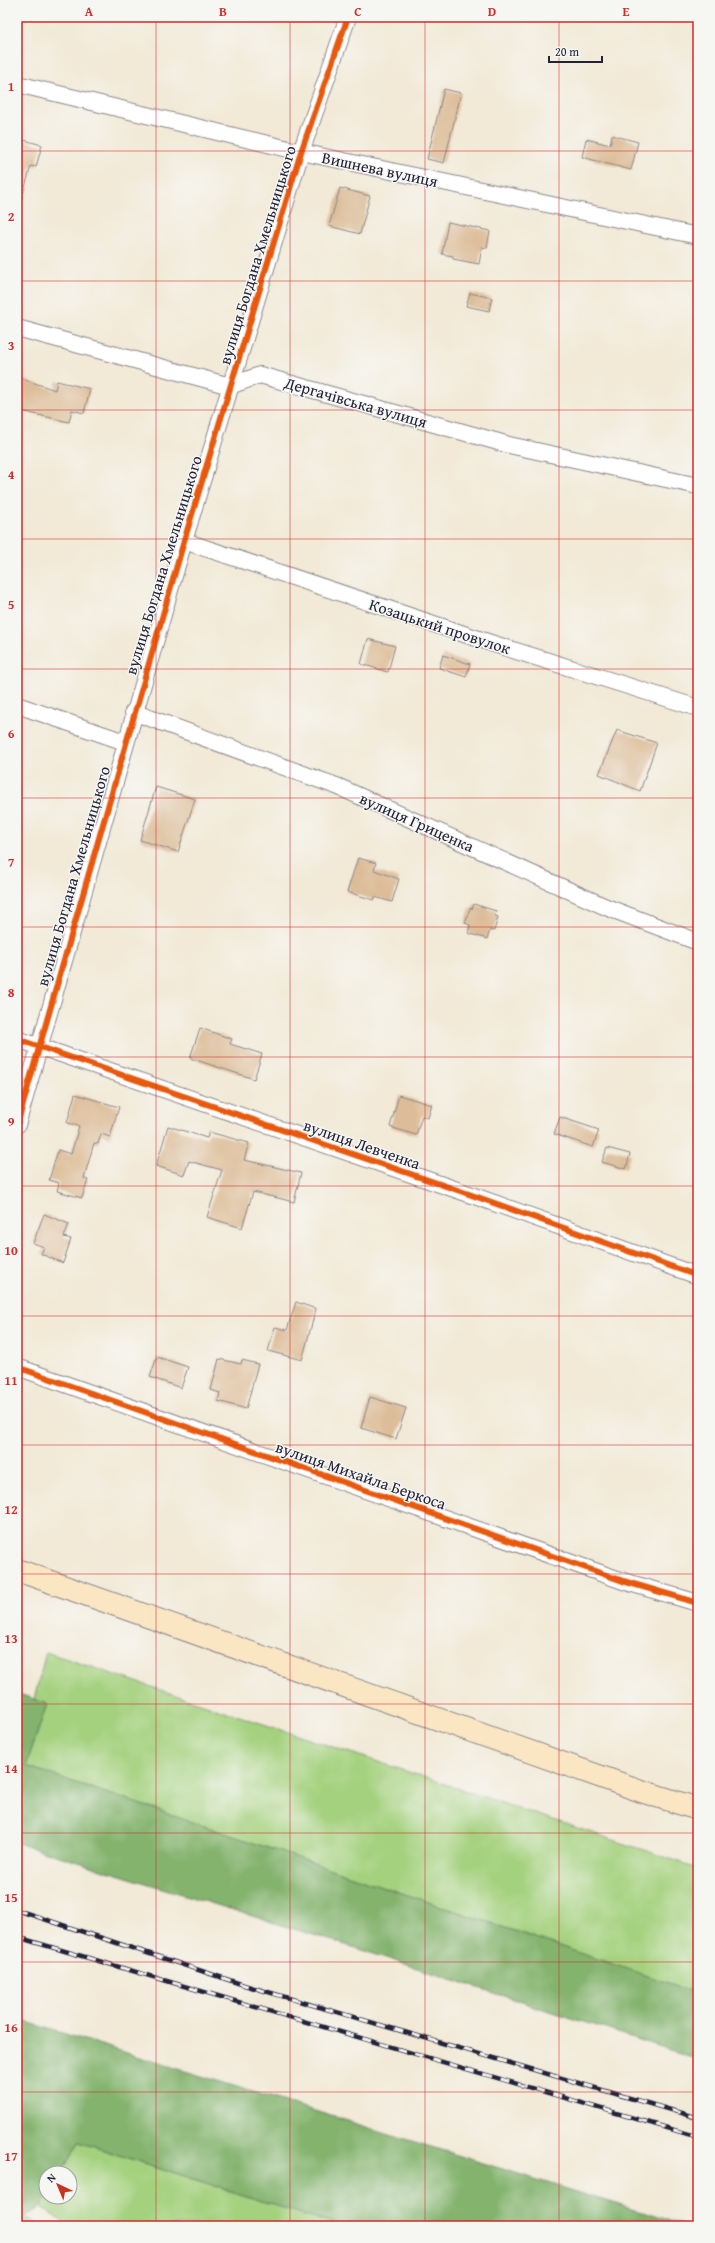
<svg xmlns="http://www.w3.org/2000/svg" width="715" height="2243" font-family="'Gentium Book Plus',serif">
<rect width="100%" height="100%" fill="#f6f6f2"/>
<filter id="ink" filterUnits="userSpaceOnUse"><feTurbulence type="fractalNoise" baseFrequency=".025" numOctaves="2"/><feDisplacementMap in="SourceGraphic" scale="8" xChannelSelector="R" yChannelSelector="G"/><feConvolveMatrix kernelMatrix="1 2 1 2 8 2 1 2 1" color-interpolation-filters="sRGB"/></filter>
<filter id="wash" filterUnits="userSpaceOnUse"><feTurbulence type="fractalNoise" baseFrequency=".012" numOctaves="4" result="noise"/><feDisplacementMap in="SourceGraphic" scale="16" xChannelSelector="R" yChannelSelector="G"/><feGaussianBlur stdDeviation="0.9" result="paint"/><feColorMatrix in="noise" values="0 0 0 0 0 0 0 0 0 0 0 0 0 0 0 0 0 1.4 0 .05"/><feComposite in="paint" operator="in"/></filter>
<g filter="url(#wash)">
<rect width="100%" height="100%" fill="#f2e9d6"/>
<g fill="#a4d17e" stroke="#637a5c">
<path d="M46 1652 698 1868V1993L26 1766 47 1704 34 1699Z"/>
<path d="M79 2142 339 2226H68L41 2207 47 2197H70V2173H61Z"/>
</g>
<g fill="#83b36d" stroke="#526a54">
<path d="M17 1693 47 1704 26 1766 698 1993V2059L352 1947 17 1843Z"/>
<path d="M17 2019 687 2226H339L79 2142 61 2173H46C46 2200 51 2201 26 2215L38 2226H17Z"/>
</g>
<g id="blocks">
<g fill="#ddbd99">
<path d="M444 89 461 93 444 163 427 159Z"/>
<path d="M612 135 638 142 631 170 582 157 586 139 610 145Z"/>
<path d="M24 140 42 145 36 167 31 166 21 201 17 200V166Z"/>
<path d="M340 188 370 196 360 234 329 226Z"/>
<path d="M448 222 490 231 487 248 482 247 479 264 453 259V256L442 254Z"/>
<path d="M470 293 492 298 489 311 466 306Z"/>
<path d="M17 377 55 390 57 381 90 389 84 413 72 410 69 422 17 410Z"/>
<path d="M368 639 395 646 388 672 361 664Z"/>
<path d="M443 655 470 664 466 677 439 668Z"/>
<path d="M617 730 657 743 640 791 599 774Z"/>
<path d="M156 787 195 799 178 852 140 840Z"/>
<path d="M358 858 376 863 374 870 399 879 392 902 375 897 374 900 347 892Z"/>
<path d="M474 904 496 911 495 916 498 917 494 931 490 930 487 939 468 933 470 925 465 923 470 908 472 909Z"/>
<path d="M200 1028 232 1039 230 1044 262 1054 254 1079 190 1058Z"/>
<path d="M75 1094 119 1107 110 1137 101 1134 98 1144 94 1143 84 1178 88 1180 82 1198 57 1191 59 1183 49 1180 58 1150 71 1154 79 1126 67 1123Z"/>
<path d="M399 1095 432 1105 428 1118 422 1116 416 1135 390 1127Z"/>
<path d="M560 1117 599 1130 593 1147 554 1134Z"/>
<path d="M168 1126 207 1138 209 1132 249 1143 244 1160 301 1173 294 1202 253 1192 242 1228 207 1217 222 1170 189 1161 184 1175 156 1166Z"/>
<path d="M607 1148 630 1154 626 1169 602 1162Z"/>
<path d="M44 1214 69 1224 64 1237 71 1239 63 1263 41 1254 44 1247 33 1243Z"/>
<path d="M296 1302 316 1309 302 1360 268 1351 275 1327 287 1330Z"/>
<path d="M157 1357 188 1367 181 1388 150 1377Z"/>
<path d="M219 1359 241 1364 242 1360 258 1364 246 1409 218 1401 220 1393 211 1390Z"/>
<path d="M370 1397 406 1408 396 1439 361 1428Z"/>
</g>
</g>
</g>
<g filter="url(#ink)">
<use href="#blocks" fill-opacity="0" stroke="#8a8688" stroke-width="1"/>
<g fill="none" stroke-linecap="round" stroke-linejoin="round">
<g stroke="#8a8688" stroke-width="18">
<g id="street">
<path d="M17 84 301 152 698 236"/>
<path d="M17 328 230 386 260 375 509 445 698 486"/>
<path d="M184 541 494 644 698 708"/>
<path d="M17 705 125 742"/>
<path d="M133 712 339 787 606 907 698 942"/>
<path d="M17 1039 466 1193 698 1276"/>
<path d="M17 1125 184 541 301 152 348 17"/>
<path d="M17 1367 623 1581 698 1603"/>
</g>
</g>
<g stroke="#8a8688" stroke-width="24">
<path id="secondary" d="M17 1570 641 1791 698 1809"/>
</g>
<use href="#street" stroke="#fff" stroke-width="16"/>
<use href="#secondary" stroke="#fbe6c4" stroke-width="22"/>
<g stroke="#22223b" stroke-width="4.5">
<g id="rail">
<path d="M17 1910 244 1985 698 2118"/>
<path d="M17 1937 698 2137"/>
</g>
</g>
<use href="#rail" stroke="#f6f6f2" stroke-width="3" stroke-dasharray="9" stroke-linecap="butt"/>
<g stroke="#f6f6f2" stroke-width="8">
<g id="cycleway">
<path d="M17 1039 466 1193 698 1276"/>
<path d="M17 1125 184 541 301 152 348 17"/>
<path d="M17 1367 623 1581 698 1603"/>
</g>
</g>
<use href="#cycleway" stroke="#e8590c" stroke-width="6"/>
</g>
</g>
<path fill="none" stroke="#d62828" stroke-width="1" stroke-opacity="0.55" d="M156 17V2226M290 17V2226M425 17V2226M559 17V2226M17 151H698M17 281H698M17 410H698M17 539H698M17 669H698M17 798H698M17 927H698M17 1057H698M17 1186H698M17 1316H698M17 1445H698M17 1574H698M17 1704H698M17 1833H698M17 1962H698M17 2092H698"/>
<g text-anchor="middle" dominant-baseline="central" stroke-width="3" stroke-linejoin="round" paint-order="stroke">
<g font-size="16" fill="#22223b" stroke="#f6f6f2">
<text transform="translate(380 169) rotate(12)">Вишнева вулиця</text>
<text transform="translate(257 255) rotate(-73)">вулиця Богдана Хмельницького</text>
<text transform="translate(356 402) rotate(16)">Дергачівська вулиця</text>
<text transform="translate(163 565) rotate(-73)">вулиця Богдана Хмельницького</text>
<text transform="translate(440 626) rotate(18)">Козацький провулок</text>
<text transform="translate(417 822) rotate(24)">вулиця Гриценка</text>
<text transform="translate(73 876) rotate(-74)">вулиця Богдана Хмельницького</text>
<text transform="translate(362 1144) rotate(19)">вулиця Левченка</text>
<text transform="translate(361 1475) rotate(19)">вулиця Михайла Беркоса</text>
</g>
</g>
<rect width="715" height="2243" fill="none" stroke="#f6f6f2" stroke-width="44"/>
<g transform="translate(58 2185) rotate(316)"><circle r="19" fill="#f6f6f2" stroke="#a1a1a9"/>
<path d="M0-3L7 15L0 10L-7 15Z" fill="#c8321e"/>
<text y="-6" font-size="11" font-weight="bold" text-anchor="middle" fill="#22223b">N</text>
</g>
<path d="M549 56v6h53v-6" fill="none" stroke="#22223b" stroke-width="2"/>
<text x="555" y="56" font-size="12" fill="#22223b" stroke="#f6f6f2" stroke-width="3" paint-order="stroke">20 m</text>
<rect x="22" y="22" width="671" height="2199" fill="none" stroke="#d62828" stroke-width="1.5"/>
<g font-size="13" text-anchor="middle" font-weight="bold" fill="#d62828">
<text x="89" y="16">A</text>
<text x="223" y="16">B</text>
<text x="358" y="16">C</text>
<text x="492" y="16">D</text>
<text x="626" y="16">E</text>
<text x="11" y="91">1</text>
<text x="11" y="221">2</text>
<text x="11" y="350">3</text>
<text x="11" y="479">4</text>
<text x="11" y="609">5</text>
<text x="11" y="738">6</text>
<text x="11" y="867">7</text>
<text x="11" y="997">8</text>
<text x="11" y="1126">9</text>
<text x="11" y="1255">10</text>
<text x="11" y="1385">11</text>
<text x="11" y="1514">12</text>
<text x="11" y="1643">13</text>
<text x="11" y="1773">14</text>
<text x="11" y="1902">15</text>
<text x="11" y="2032">16</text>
<text x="11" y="2161">17</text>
</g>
</svg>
